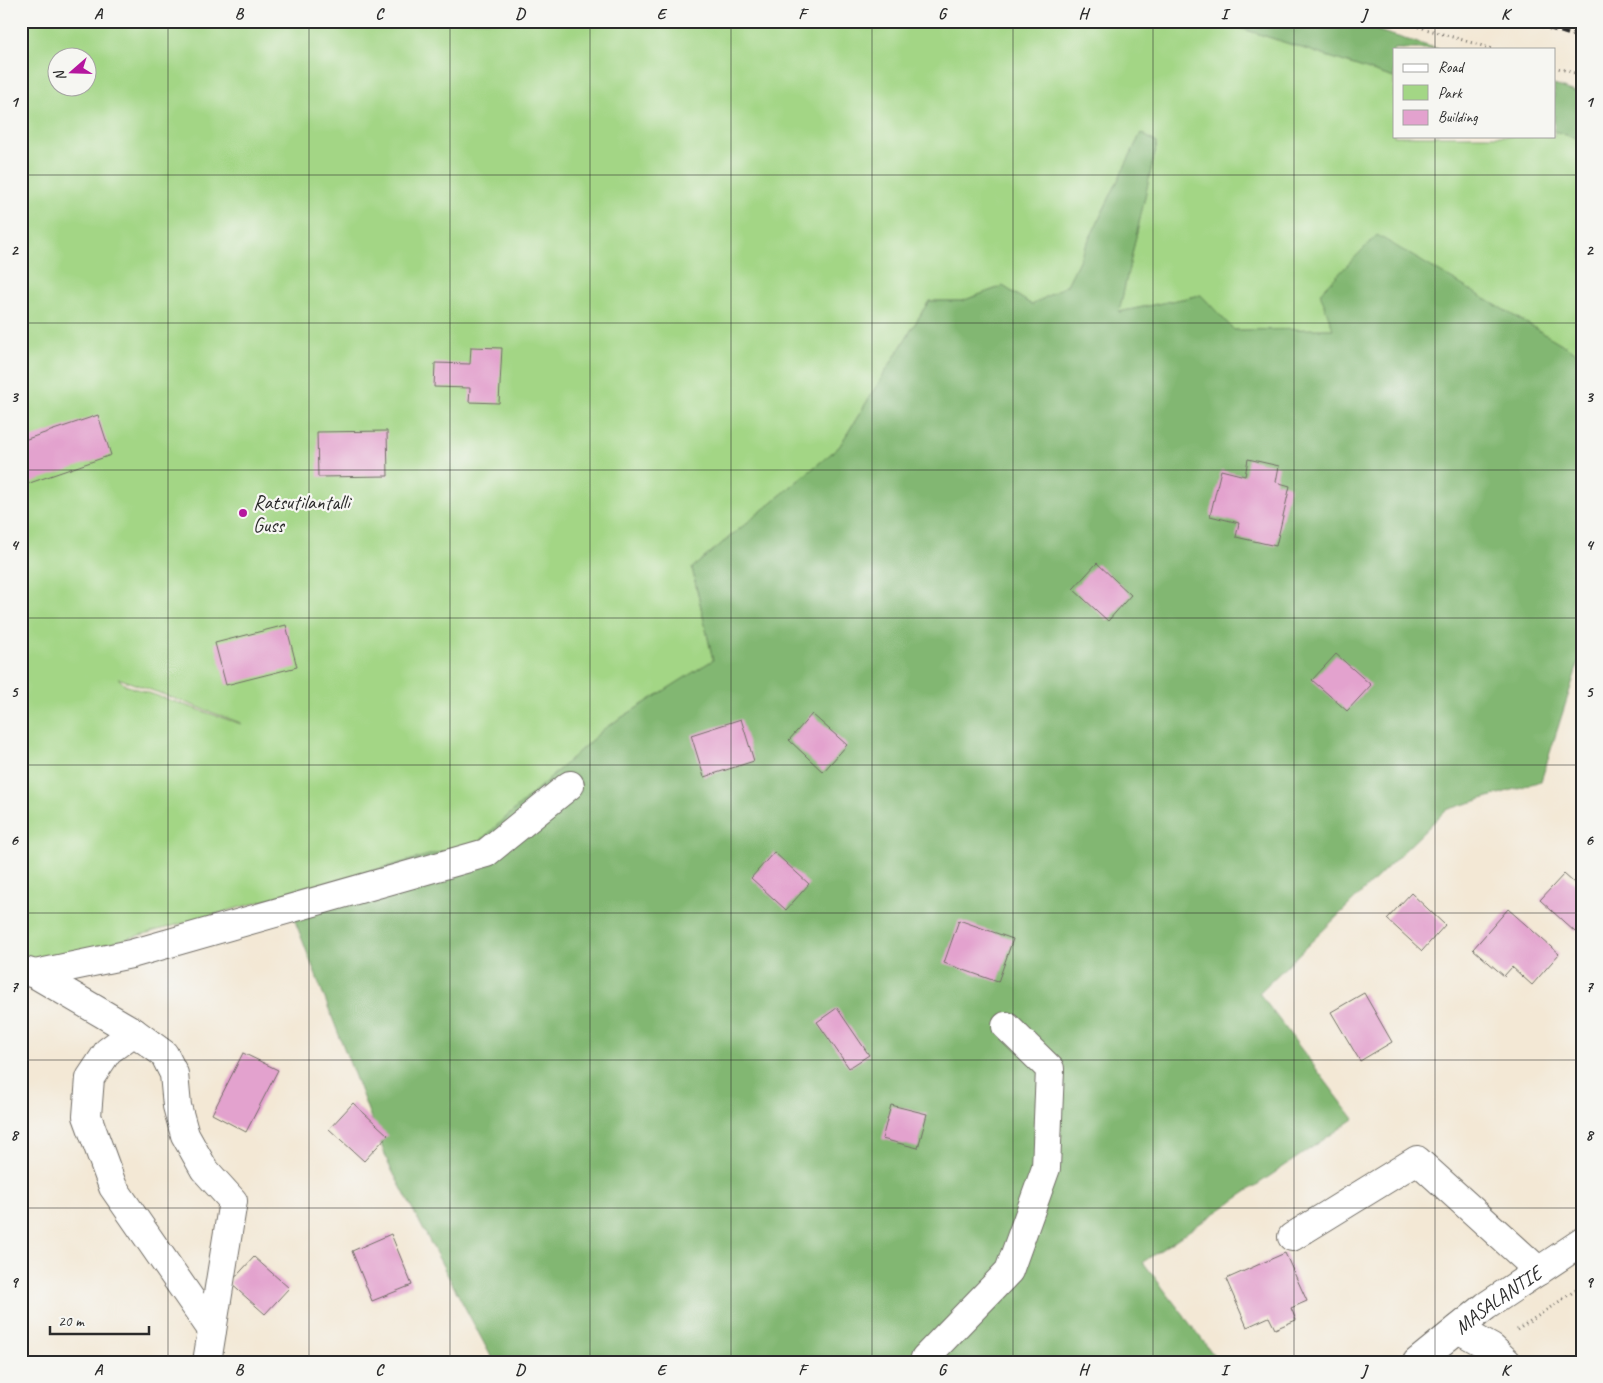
<svg xmlns="http://www.w3.org/2000/svg" width="1603" height="1383" font-family="Caveat,sans-serif">
<rect width="100%" height="100%" fill="#f6f6f2"/>
<filter id="ink" filterUnits="userSpaceOnUse"><feTurbulence type="fractalNoise" baseFrequency=".02" numOctaves="2"/><feDisplacementMap in="SourceGraphic" scale="10" xChannelSelector="R" yChannelSelector="G"/><feConvolveMatrix kernelMatrix="1 2 1 2 8 2 1 2 1" color-interpolation-filters="sRGB"/></filter>
<filter id="wash" filterUnits="userSpaceOnUse"><feTurbulence type="fractalNoise" baseFrequency=".0096" numOctaves="4" result="noise"/><feDisplacementMap in="SourceGraphic" scale="20" xChannelSelector="R" yChannelSelector="G"/><feGaussianBlur stdDeviation="1.12" result="paint"/><feColorMatrix in="noise" values="0 0 0 0 0 0 0 0 0 0 0 0 0 0 0 0 0 1.4 0 .05"/><feComposite in="paint" operator="in"/></filter>
<g filter="url(#wash)">
<rect width="100%" height="100%" fill="#f3e8d5"/>
<path fill="#a3d685" stroke="#678058" fill-rule="evenodd" d="M21 21H1219L1394 78V136H1554V131L1582 140V356L1377 236 1334 329 1233 330 1201 295 1119 312 1157 143 1141 133 1067 285 1032 305 1003 286 962 301H929L839 447 692 568 713 660 605 728 480 841 21 968ZM58 58H88V88H58ZM118 678 241 723V724L125 685Z"/>
<g fill="#82b772" stroke="#56714e">
<path d="M1219 21H1345L1438 49H1394V78Z"/>
<path d="M1554 85 1582 94V140L1554 131Z"/>
<path d="M1141 133 1157 143 1119 312 1201 295 1234 330 1333 329 1320 293 1377 235 1582 356V652L1541 781 1446 810 1259 993 1354 1119 1143 1262 1219 1362H494L389 1165 285 895 480 841 605 728 713 660 692 568 839 447 929 301H962L1003 286 1032 305 1067 285Z"/>
</g>
<g id="blocks">
<g fill="#e3a2ce">
<path d="M471 347 502 348 499 403 469 402 470 388 434 387 435 363 470 364Z"/>
<path d="M98 415 111 455 21 486V441Z"/>
<path d="M387 431 388 476 318 477 317 432Z"/>
<path d="M1248 459 1279 466 1276 482 1290 486 1276 546 1236 537 1239 523 1210 516 1221 470 1245 476Z"/>
<path d="M1097 563 1131 595 1108 621 1073 589Z"/>
<path d="M286 625 297 667 226 685 215 643Z"/>
<path d="M1336 654 1371 685 1347 711 1312 680Z"/>
<path d="M812 714 847 745 823 772 789 740Z"/>
<path d="M741 719 754 761 704 777 691 735Z"/>
<path d="M774 852 809 884 786 910 751 878Z"/>
<path d="M1564 874 1582 890V925L1575 932 1540 900Z"/>
<path d="M1411 893 1445 925 1422 951 1387 919Z"/>
<path d="M1508 909 1559 954 1532 985 1512 967 1504 976 1473 949Z"/>
<path d="M959 920 1013 939 998 982 944 963Z"/>
<path d="M1364 993 1392 1042 1360 1061 1331 1012Z"/>
<path d="M837 1008 869 1055 849 1068 817 1022Z"/>
<path d="M243 1053 278 1070 246 1132 212 1114Z"/>
<path d="M353 1103 388 1135 364 1161 329 1129Z"/>
<path d="M891 1105 927 1114 918 1148 882 1139Z"/>
<path d="M391 1234 412 1285 372 1301 352 1251Z"/>
<path d="M1285 1253 1307 1301 1291 1308 1296 1320 1275 1329 1269 1317 1247 1327 1226 1279Z"/>
<path d="M254 1257 289 1288 265 1314 230 1283Z"/>
</g>
</g>
</g>
<g filter="url(#ink)">
<use href="#blocks" fill-opacity="0" stroke="#716d66" stroke-width="1"/>
<g fill="none" stroke-linecap="round" stroke-linejoin="round">
<g stroke="#716d66" stroke-width="30">
<g id="minor">
<path d="M21 970 35 974 131 954 486 853 570 785"/>
<path d="M35 974 134 1032 164 1054 174 1074 177 1106 185 1135 204 1169 233 1201 207 1362"/>
<path d="M134 1032 108 1051 90 1078 87 1116 113 1187 212 1330"/>
<path d="M1292 1237 1417 1160 1539 1271"/>
<path d="M1458 1329 1492 1348 1507 1362"/>
<path d="M924 1362 925 1358 1009 1271 1046 1168 1050 1069 1006 1026"/>
<path id="s1" d="M1417 1362 1486 1306 1582 1242"/>
</g>
</g>
<g stroke="#716d66" stroke-width="3" stroke-dasharray="1 4" stroke-linecap="butt">
<path d="M1399 21 1493 49"/>
<path d="M1554 67 1582 75"/>
<path d="M1517 1330 1582 1286"/>
</g>
<use href="#minor" stroke="#fff" stroke-width="28"/>
<path stroke="#2b2b2b" stroke-width="4" stroke-dasharray="8 4" stroke-linecap="butt" d="M1526 21 1582 38"/>
</g>
</g>
<path fill="none" stroke="#2b2b2b" stroke-width="1" stroke-opacity="0.55" d="M168 21V1362M309 21V1362M450 21V1362M590 21V1362M731 21V1362M872 21V1362M1013 21V1362M1153 21V1362M1294 21V1362M1435 21V49M1435 136V1362M21 175H1582M21 323H1582M21 470H1582M21 618H1582M21 765H1582M21 913H1582M21 1060H1582M21 1208H1582"/>
<circle fill="#b5179e" stroke="#f6f6f2" stroke-width="2" cx="243" cy="513" r="5"/>
<g text-anchor="middle" dominant-baseline="central" stroke-width="4.5" stroke-linejoin="round" paint-order="stroke">
<g font-size="20" fill="#2b2b2b" stroke="#f6f6f2" text-anchor="start">
<text x="253" y="502">Ratsutilantalli<tspan x="253" dy="23">Guss</tspan></text>
</g>
<g font-size="20" fill="#2b2b2b" stroke="#f6f6f2">
<text stroke="none"><textPath href="#s1" startOffset="102">MASALANTIE</textPath></text>
</g>
</g>
<rect width="1603" height="1383" fill="none" stroke="#f6f6f2" stroke-width="55"/>
<rect x="1393" y="48" width="162" height="90" fill="#f6f6f2" stroke="#a5a5a2"/>
<rect x="1403" y="64" width="25" height="8" fill="#ffffff" stroke="#a5a5a2"/>
<text x="1438" y="72" font-size="15" fill="#2b2b2b">Road</text>
<rect x="1403" y="85" width="25" height="15" fill="#a3d685" stroke="#a5a5a2"/>
<text x="1438" y="98" font-size="15" fill="#2b2b2b">Park</text>
<rect x="1403" y="110" width="25" height="15" fill="#e3a2ce" stroke="#a5a5a2"/>
<text x="1438" y="122" font-size="15" fill="#2b2b2b">Building</text>
<g transform="translate(72 72) rotate(250)"><circle r="24" fill="#f6f6f2" stroke="#a5a5a2"/>
<path d="M0-4L9 19L0 12L-9 19Z" fill="#b5179e"/>
<text y="-8" font-size="14" font-weight="bold" text-anchor="middle" fill="#2b2b2b">N</text>
</g>
<path d="M50 1326v8h99v-8" fill="none" stroke="#2b2b2b" stroke-width="2.5"/>
<text x="58" y="1326" font-size="15" fill="#2b2b2b" stroke="#f6f6f2" stroke-width="4" paint-order="stroke">20 m</text>
<rect x="28" y="28" width="1548" height="1328" fill="none" stroke="#2b2b2b" stroke-width="2"/>
<g font-size="16" text-anchor="middle" font-weight="bold" fill="#2b2b2b">
<text x="98" y="19">A</text>
<text x="239" y="19">B</text>
<text x="379" y="19">C</text>
<text x="520" y="19">D</text>
<text x="661" y="19">E</text>
<text x="802" y="19">F</text>
<text x="942" y="19">G</text>
<text x="1083" y="19">H</text>
<text x="1224" y="19">I</text>
<text x="1364" y="19">J</text>
<text x="1505" y="19">K</text>
<text x="14" y="107">1</text>
<text x="1589" y="107">1</text>
<text x="14" y="255">2</text>
<text x="1589" y="255">2</text>
<text x="14" y="402">3</text>
<text x="1589" y="402">3</text>
<text x="14" y="550">4</text>
<text x="1589" y="550">4</text>
<text x="14" y="697">5</text>
<text x="1589" y="697">5</text>
<text x="14" y="845">6</text>
<text x="1589" y="845">6</text>
<text x="14" y="992">7</text>
<text x="1589" y="992">7</text>
<text x="14" y="1140">8</text>
<text x="1589" y="1140">8</text>
<text x="14" y="1287">9</text>
<text x="1589" y="1287">9</text>
<text x="98" y="1375">A</text>
<text x="239" y="1375">B</text>
<text x="379" y="1375">C</text>
<text x="520" y="1375">D</text>
<text x="661" y="1375">E</text>
<text x="802" y="1375">F</text>
<text x="942" y="1375">G</text>
<text x="1083" y="1375">H</text>
<text x="1224" y="1375">I</text>
<text x="1364" y="1375">J</text>
<text x="1505" y="1375">K</text>
</g>
</svg>
